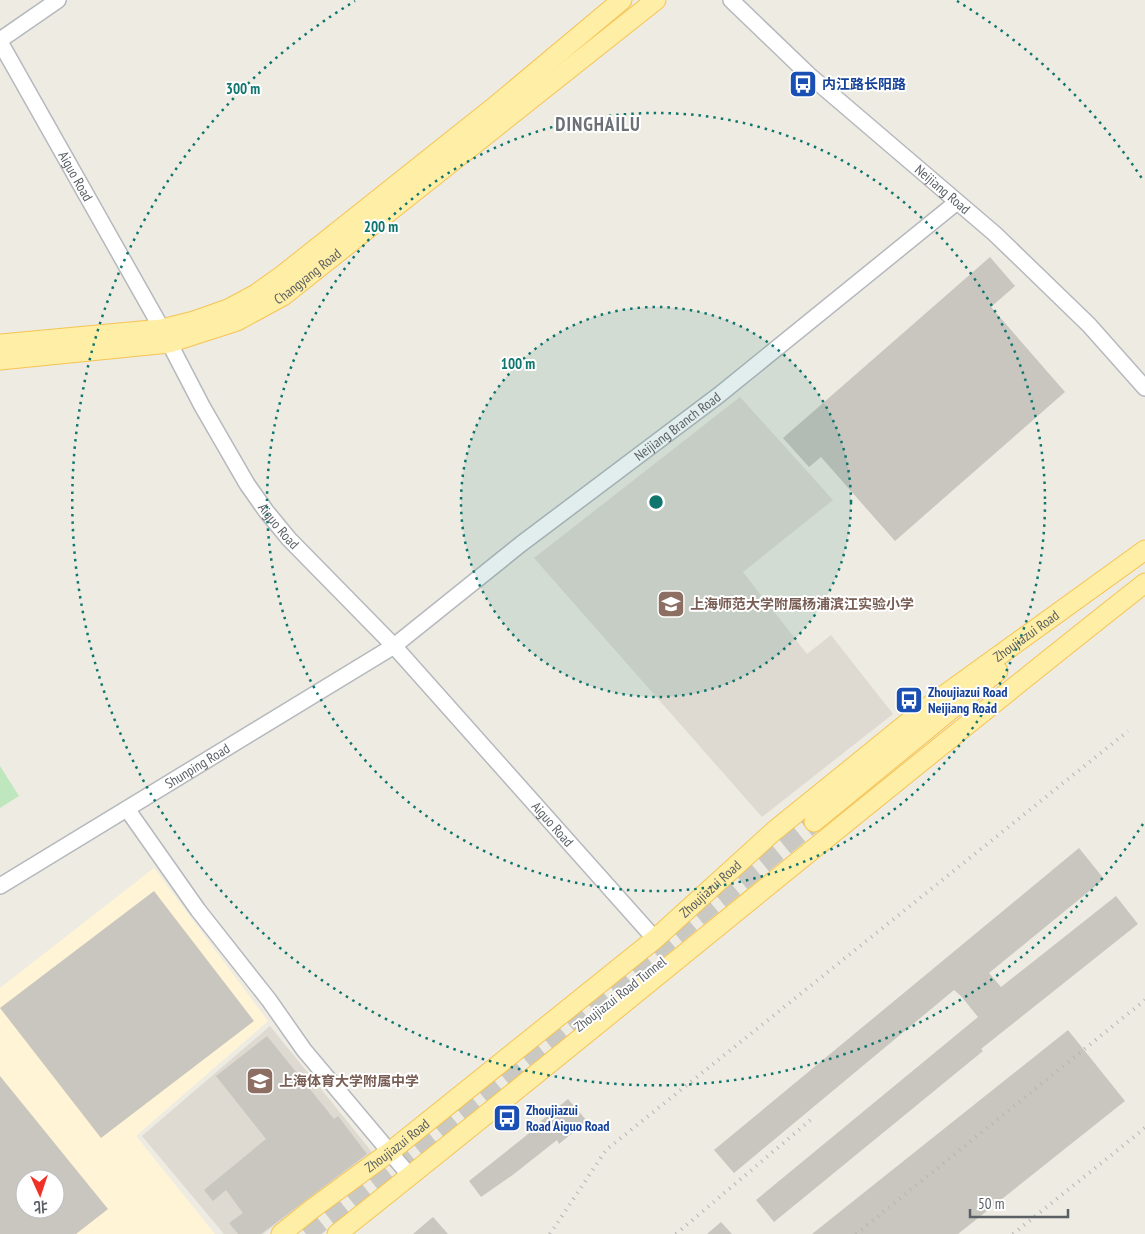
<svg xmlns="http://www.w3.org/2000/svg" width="1145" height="1234" font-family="'PT Sans Narrow','Noto Sans SC',sans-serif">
<rect width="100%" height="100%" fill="#eeebe2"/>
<path fill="#fff4d6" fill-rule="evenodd" d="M154 868 268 1021 136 1136 215 1234H0V988ZM25 1179H55V1209H25Z"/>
<g fill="#dedad1">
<path d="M740 397 833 500 743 572 807 654 831 635 893 714 762 817 534 558Z"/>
<path d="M270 1026 372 1152 263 1234H224L142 1136Z"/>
</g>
<path fill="#bee7bd" d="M0 766 19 796 0 808Z"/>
<g fill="#c9c6bf" fill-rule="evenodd">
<path d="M990 257 1015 286 991 307 1065 392 895 541 821 457 809 467 783 438Z"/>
<path d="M1079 848 1104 879 989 973 1001 987 1116 896 1138 924 981 1049 983 1051 774 1222 756 1200 978 1017 961 996 954 990 734 1173 714 1150Z"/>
<path d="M154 891 254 1021 101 1138 0 1008Z"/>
<path d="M1068 1030 1125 1101 958 1234H812Z"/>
<path d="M267 1036 334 1119 338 1116 367 1154 261 1234H238L229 1223 243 1213 226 1190 213 1201 204 1190 266 1139 216 1076Z"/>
<path d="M0 1076 108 1209 76 1234H0ZM25 1179H55V1209H25Z"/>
<path d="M568 1099 587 1121 559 1144 557 1140 514 1174 481 1197 469 1181 542 1123 541 1121Z"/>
<path d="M433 1217 448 1234H413Z"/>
<path d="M721 1222 732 1234H707Z"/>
</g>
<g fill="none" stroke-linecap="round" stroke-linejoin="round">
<path stroke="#c9c8c2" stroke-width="19" stroke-dasharray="19 9" stroke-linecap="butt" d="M306 1234 418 1146 814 822"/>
<g stroke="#b5b9bd" stroke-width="18">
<g id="minor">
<path id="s1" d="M731 0 809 75 995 234 1089 325 1145 388"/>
<path d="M0 40 58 0"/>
<path id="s2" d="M0 42 162 329 202 406 247 484 266 511 289 539 394 646 655 939"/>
<path d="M127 809 198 910 269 1000 304 1050 410 1176"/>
<path id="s3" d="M0 886 394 646 521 544 719 395 957 202"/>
</g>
</g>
<g stroke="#f6c453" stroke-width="21">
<g id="major">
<path d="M0 344 162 329 194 321 228 309 256 294 284 274 494 107 622 0"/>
<path id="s4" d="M0 360 169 343 237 321 283 296 656 0"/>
<path d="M814 822 998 671"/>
<path id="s5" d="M281 1234 312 1209 391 1151 655 939 774 831 922 711 1145 550"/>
<path d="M337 1234C608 1019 873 797 1145 583"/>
</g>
</g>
<use href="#minor" stroke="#fff" stroke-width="15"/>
<use href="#major" stroke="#ffeea6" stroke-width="19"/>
<g stroke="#b4b5b5" stroke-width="4" stroke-dasharray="1 6" stroke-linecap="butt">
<path d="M550 1234 606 1150 1128 731"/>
<path d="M676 1234 814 1117"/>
<path d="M856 1234 1145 1000"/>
<path d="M1013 1234 1145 1128"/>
</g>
</g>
<circle cx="656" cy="502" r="195" fill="#0f766e" fill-opacity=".12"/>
<g fill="none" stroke="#0f766e" stroke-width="2.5" stroke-dasharray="2.5 5">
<circle cx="656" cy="502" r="195"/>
<circle cx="656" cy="502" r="389"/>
<path d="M1143 824A584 584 0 1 1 355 1M957 1A584 584 0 0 1 1143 180"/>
</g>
<defs>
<g id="bus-square" transform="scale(1.4375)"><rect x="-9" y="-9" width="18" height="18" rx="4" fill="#1a4fb4" stroke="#fff"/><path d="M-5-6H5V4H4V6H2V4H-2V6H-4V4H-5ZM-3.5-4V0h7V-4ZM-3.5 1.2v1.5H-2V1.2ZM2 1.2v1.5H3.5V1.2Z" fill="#fff"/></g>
<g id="school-square" transform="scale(1.4375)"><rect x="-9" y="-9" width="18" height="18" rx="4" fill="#8d6e63" stroke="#fff"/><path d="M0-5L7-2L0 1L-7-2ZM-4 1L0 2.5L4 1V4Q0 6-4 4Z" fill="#fff"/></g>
</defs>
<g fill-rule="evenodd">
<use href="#bus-square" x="803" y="84"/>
<use href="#school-square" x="671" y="604"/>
<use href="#bus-square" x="909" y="700"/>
<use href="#school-square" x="260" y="1081"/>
<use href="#bus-square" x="507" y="1118"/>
</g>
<g text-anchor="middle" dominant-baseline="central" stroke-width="4" stroke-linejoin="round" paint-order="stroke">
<g font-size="14" font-weight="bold" fill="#164399" stroke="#fff" text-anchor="start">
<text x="822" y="84">内江路长阳路</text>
<text x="928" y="692">Zhoujiazui Road<tspan x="928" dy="16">Neijiang Road</tspan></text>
<text x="526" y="1110">Zhoujiazui<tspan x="526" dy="16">Road Aiguo Road</tspan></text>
</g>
<g font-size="14" fill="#5a5f64" stroke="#fff">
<text stroke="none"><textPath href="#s2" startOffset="154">Aiguo Road</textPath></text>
<text stroke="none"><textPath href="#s1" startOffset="284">Neijiang Road</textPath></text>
<text stroke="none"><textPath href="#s4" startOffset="325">Changyang Road</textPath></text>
<text stroke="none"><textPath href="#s3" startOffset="820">Neijiang Branch Road</textPath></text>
<text stroke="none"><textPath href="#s2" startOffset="559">Aiguo Road</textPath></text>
<text stroke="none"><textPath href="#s5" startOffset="956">Zhoujiazui Road</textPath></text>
<text stroke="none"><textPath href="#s3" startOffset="231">Shunping Road</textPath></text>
<text stroke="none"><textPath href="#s2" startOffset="964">Aiguo Road</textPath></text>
<text stroke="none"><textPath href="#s5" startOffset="551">Zhoujiazui Road</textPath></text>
<text transform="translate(620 994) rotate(-38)">Zhoujiazui Road Tunnel</text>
<text stroke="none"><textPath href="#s5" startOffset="146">Zhoujiazui Road</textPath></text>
</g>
<g font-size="14" font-weight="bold" fill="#785e54" stroke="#fff" text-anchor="start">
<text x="690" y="604">上海师范大学附属杨浦滨江实验小学</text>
<text x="279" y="1081">上海体育大学附属中学</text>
</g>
<g font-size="19" font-weight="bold" letter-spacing="1" fill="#6b7176" stroke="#fff">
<text x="598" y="124">DINGHAILU</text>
</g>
</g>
<circle cx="656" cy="502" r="8" fill="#0f766e" stroke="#fff" stroke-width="2.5"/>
<g font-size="15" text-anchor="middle" font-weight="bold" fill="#0f766e" stroke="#fff" stroke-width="4" stroke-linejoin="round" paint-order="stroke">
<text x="243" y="94">300 m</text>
<text x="381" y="232">200 m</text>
<text x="518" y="369">100 m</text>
</g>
<g transform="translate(40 1194) rotate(177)"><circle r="24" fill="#ffffff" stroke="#bdbfc1"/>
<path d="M0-4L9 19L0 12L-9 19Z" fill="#ef3127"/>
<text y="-8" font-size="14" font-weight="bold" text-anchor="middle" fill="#5a5f64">北</text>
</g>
<path d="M970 1209v8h98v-8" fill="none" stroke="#5a5f64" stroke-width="2.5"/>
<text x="978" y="1209" font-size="15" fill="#5a5f64" stroke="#ffffff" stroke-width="4" paint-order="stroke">50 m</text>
</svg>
